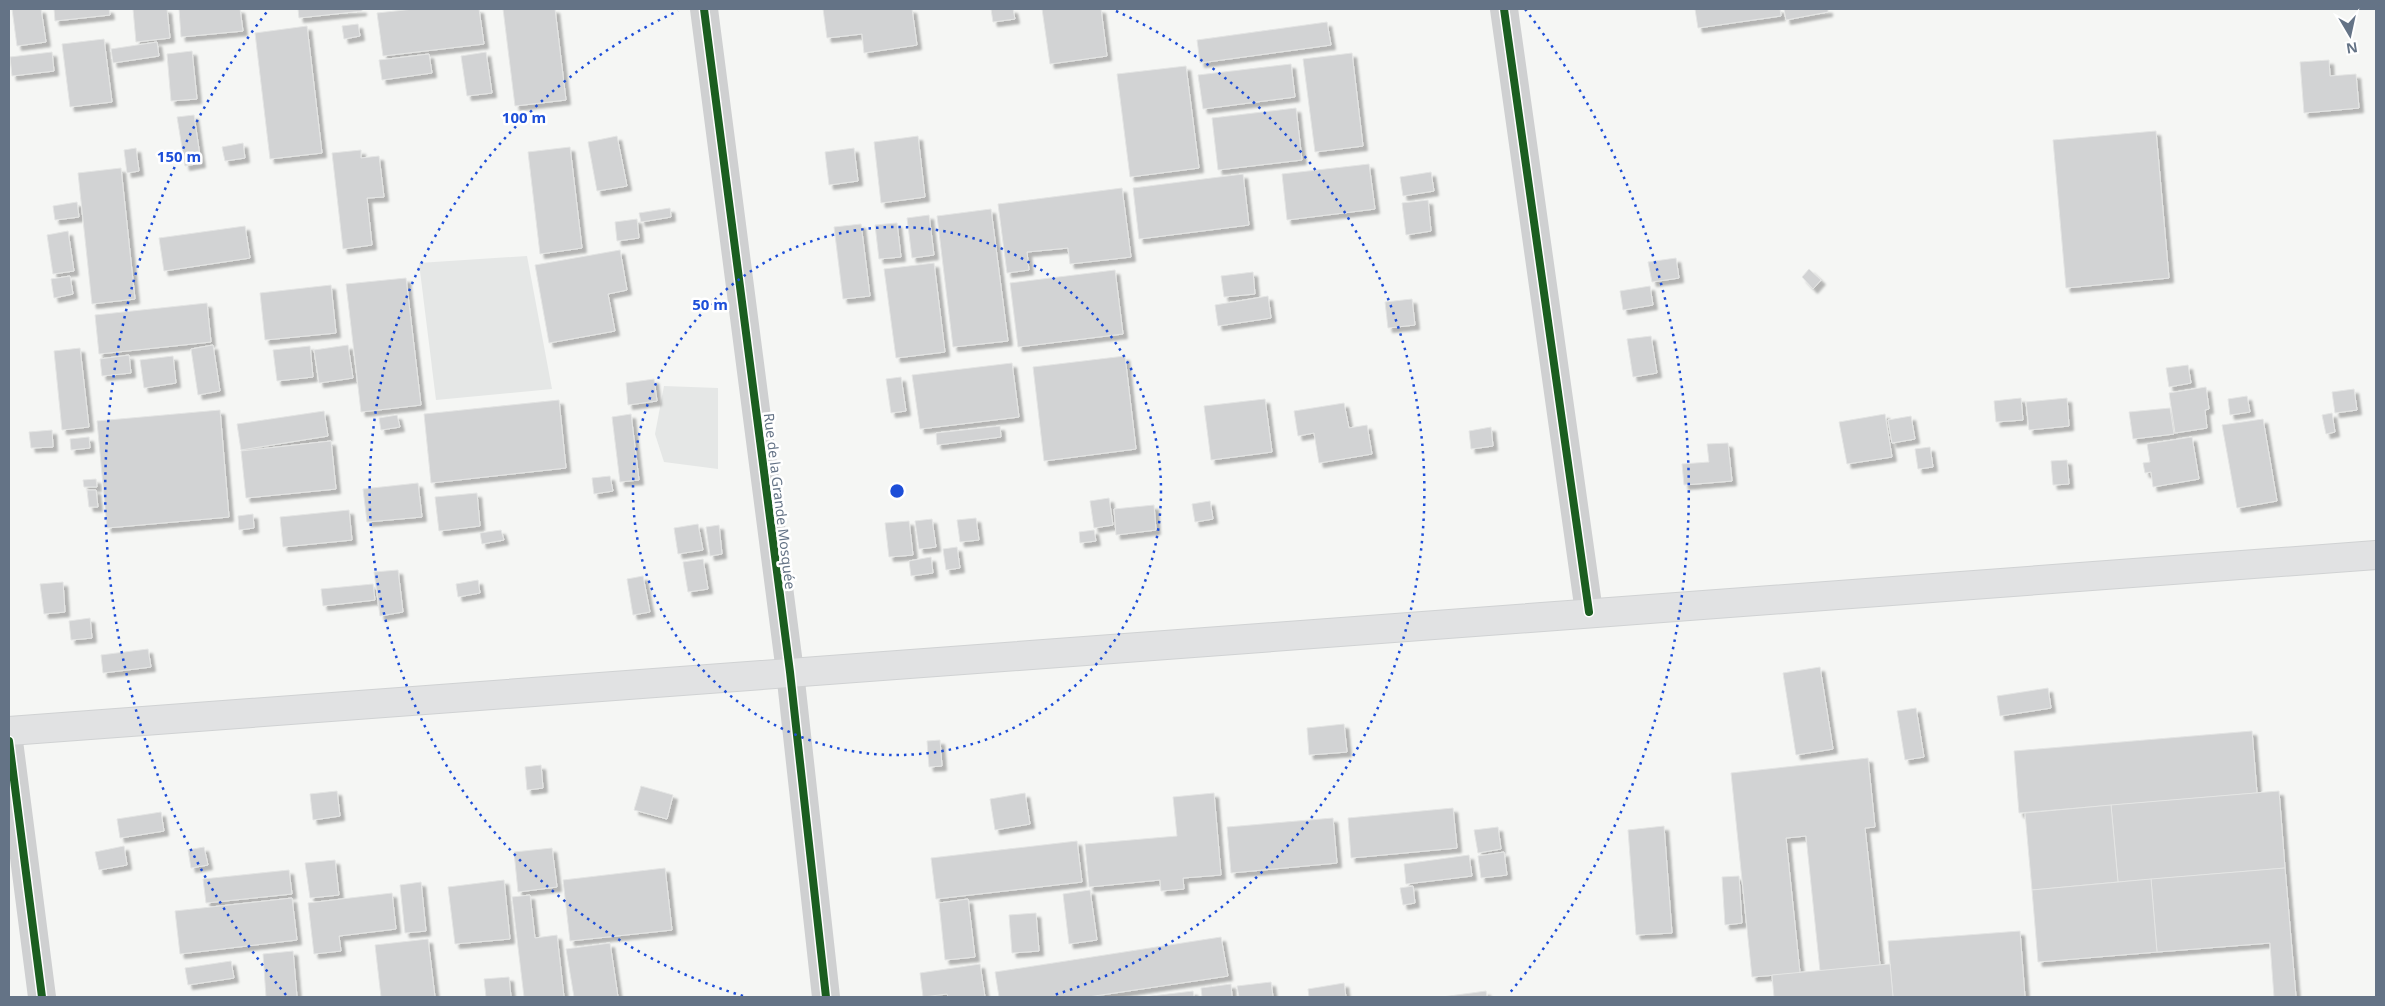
<svg xmlns="http://www.w3.org/2000/svg" width="2385" height="1006" font-family="'Noto Sans',sans-serif">
<defs>
<filter id="shadow"><feDropShadow dx="4.5" dy="4.5" stdDeviation="1" flood-color="#0004"/></filter>
</defs>
<rect width="100%" height="100%" fill="#f5f6f4"/>
<g fill="#e5e7e6">
<path d="M527 256 552 389 436 400 419 263Z"/>
<path d="M664 386 718 388V469L664 462 655 434Z"/>
</g>
<g fill="#d2d3d4" stroke="#e4e5e4" filter="url(#shadow)">
<path d="M12 9H41L46 42 17 46Z"/>
<path d="M54 9H109L110 15 55 21Z"/>
<path d="M133 9H167L170 38 136 42Z"/>
<path d="M179 9H240L243 31 181 37Z"/>
<path d="M298 9H362V11L299 18Z"/>
<path d="M414 9H479L484 44 383 56 377 13Z"/>
<path d="M503 9H555L566 100 515 106Z"/>
<path d="M823 9H912L917 45 864 53 862 34 827 38Z"/>
<path d="M991 9H1013L1015 19 993 22Z"/>
<path d="M1042 9H1101L1107 56 1050 64Z"/>
<path d="M1695 9H1780L1781 16 1698 28Z"/>
<path d="M1784 9H1828V12L1786 20Z"/>
<path d="M1327 22 1331 45 1200 63 1197 40Z"/>
<path d="M358 24 360 36 344 39 342 26Z"/>
<path d="M307 26 322 153 270 159 255 33Z"/>
<path d="M104 39 112 102 70 107 62 44Z"/>
<path d="M157 42 159 56 113 63 111 49Z"/>
<path d="M192 51 197 99 171 101 167 54Z"/>
<path d="M52 52 54 71 12 76 10 57Z"/>
<path d="M486 52 492 93 467 96 461 56Z"/>
<path d="M1352 53 1363 146 1315 152 1303 59Z"/>
<path d="M429 54 432 73 382 80 379 60Z"/>
<path d="M2329 60 2330 76 2356 74 2359 108 2304 113 2300 62Z"/>
<path d="M1291 64 1295 97 1203 109 1198 75Z"/>
<path d="M1186 66 1199 168 1130 177 1117 74Z"/>
<path d="M1296 108 1302 160 1218 170 1212 118Z"/>
<path d="M194 115 201 163 185 166 177 117Z"/>
<path d="M2156 131 2169 278 2066 288 2053 140Z"/>
<path d="M617 136 627 186 597 191 588 142Z"/>
<path d="M918 136 925 197 881 203 874 142Z"/>
<path d="M243 143 245 158 225 161 222 147Z"/>
<path d="M570 147 582 248 540 254 528 152Z"/>
<path d="M136 148 139 171 127 173 124 150Z"/>
<path d="M854 148 858 181 829 185 825 152Z"/>
<path d="M361 150V158L379 156 384 197 367 198 372 245 343 249 332 153Z"/>
<path d="M1369 164 1375 209 1287 220 1282 174Z"/>
<path d="M121 168 135 299 92 304 78 173Z"/>
<path d="M1431 172 1434 191 1403 196 1400 177Z"/>
<path d="M1243 174 1249 225 1139 239 1133 188Z"/>
<path d="M1122 188 1131 257 1070 264 1068 248 1027 252 1029 270 1007 273 998 204Z"/>
<path d="M1428 200 1431 231 1406 235 1402 203Z"/>
<path d="M77 202 79 217 55 220 53 206Z"/>
<path d="M670 208 671 217 641 222 639 213Z"/>
<path d="M991 209 1008 341 953 347 937 216Z"/>
<path d="M929 215 934 255 912 258 907 218Z"/>
<path d="M637 219 639 238 617 241 615 222Z"/>
<path d="M897 223 901 257 879 259 875 225Z"/>
<path d="M861 224 870 296 843 299 834 227Z"/>
<path d="M245 226 250 258 164 271 159 238Z"/>
<path d="M68 231 74 271 53 274 47 235Z"/>
<path d="M620 250 627 290 608 294 615 331 549 343 535 265Z"/>
<path d="M1676 258 1679 278 1652 282 1648 262Z"/>
<path d="M934 263 945 352 896 358 884 269Z"/>
<path d="M1809 269 1821 280 1813 289 1802 277Z"/>
<path d="M1115 270 1123 334 1018 347 1010 283Z"/>
<path d="M1253 272 1255 294 1224 297 1221 276Z"/>
<path d="M70 276 73 294 54 298 51 279Z"/>
<path d="M406 278 421 405 361 412 346 284Z"/>
<path d="M331 285 336 333 265 340 260 293Z"/>
<path d="M1650 286 1653 305 1623 310 1620 291Z"/>
<path d="M1268 296 1271 318 1218 326 1215 305Z"/>
<path d="M1412 299 1415 325 1388 328 1385 302Z"/>
<path d="M207 303 211 342 99 354 95 315Z"/>
<path d="M1651 336 1657 373 1633 377 1627 339Z"/>
<path d="M213 345 220 391 198 395 191 349Z"/>
<path d="M348 345 353 378 319 383 314 350Z"/>
<path d="M310 346 313 377 277 381 273 350Z"/>
<path d="M80 348 89 427 62 430 54 351Z"/>
<path d="M129 355 131 373 102 376 100 359Z"/>
<path d="M173 356 176 383 144 388 140 360Z"/>
<path d="M1125 356 1136 449 1044 461 1033 367Z"/>
<path d="M1012 363 1019 417 920 429 912 375Z"/>
<path d="M2188 365 2191 383 2169 387 2166 368Z"/>
<path d="M901 377 906 411 891 413 886 379Z"/>
<path d="M654 379 657 401 628 405 626 383Z"/>
<path d="M2206 387 2209 409 2205 410 2207 428 2175 433 2169 393Z"/>
<path d="M2354 389 2357 410 2335 413 2332 392Z"/>
<path d="M2247 396 2250 412 2230 415 2228 399Z"/>
<path d="M2021 398 2023 420 1996 422 1994 401Z"/>
<path d="M2067 398 2069 426 2029 430 2026 402Z"/>
<path d="M1265 399 1272 452 1211 460 1204 406Z"/>
<path d="M559 400 566 468 431 483 424 414Z"/>
<path d="M1344 403 1349 428 1367 425 1372 454 1319 463 1314 433 1298 436 1294 411Z"/>
<path d="M2170 408 2174 434 2133 439 2129 412Z"/>
<path d="M220 410 229 517 107 528 97 421Z"/>
<path d="M324 411 328 436 241 450 237 424Z"/>
<path d="M2332 413 2335 432 2326 434 2322 415Z"/>
<path d="M631 414 639 480 620 482 612 417Z"/>
<path d="M1885 414 1892 457 1847 464 1839 422Z"/>
<path d="M397 415 400 427 381 430 379 418Z"/>
<path d="M1911 416 1915 439 1892 443 1888 420Z"/>
<path d="M2263 419 2277 501 2237 508 2222 425Z"/>
<path d="M1000 426 1001 437 937 445 936 433Z"/>
<path d="M1491 427 1493 446 1471 449 1469 431Z"/>
<path d="M52 430 53 447 31 448 29 432Z"/>
<path d="M89 437 90 448 71 450 70 439Z"/>
<path d="M2192 437 2199 479 2153 487 2151 472 2145 473 2143 463 2150 462 2147 444Z"/>
<path d="M331 441 336 489 246 498 241 451Z"/>
<path d="M1728 443 1732 481 1684 485 1682 464 1709 462 1707 444Z"/>
<path d="M1930 447 1933 467 1918 469 1915 449Z"/>
<path d="M2067 460 2069 484 2053 485 2051 461Z"/>
<path d="M610 476 613 491 594 494 592 478Z"/>
<path d="M96 479 97 487H84L83 480Z"/>
<path d="M418 483 422 517 367 522 363 489Z"/>
<path d="M87 490H96L98 507H89Z"/>
<path d="M477 493 480 526 439 531 435 497Z"/>
<path d="M1109 498 1113 525 1094 528 1090 501Z"/>
<path d="M1210 501 1213 519 1195 522 1192 504Z"/>
<path d="M1154 505 1156 530 1116 535 1114 509Z"/>
<path d="M349 510 352 540 283 547 280 517Z"/>
<path d="M253 514 254 528 239 530 238 516Z"/>
<path d="M976 518 979 540 960 542 957 520Z"/>
<path d="M932 519 936 547 919 549 915 521Z"/>
<path d="M909 521 913 555 889 557 885 523Z"/>
<path d="M698 524 703 550 678 554 674 528Z"/>
<path d="M719 525 722 554 710 556 706 527Z"/>
<path d="M501 530 504 540 482 544 480 533Z"/>
<path d="M1094 530 1096 541 1080 543 1079 532Z"/>
<path d="M957 547 960 568 946 570 943 549Z"/>
<path d="M931 557 933 573 911 576 909 561Z"/>
<path d="M703 559 708 589 688 592 683 562Z"/>
<path d="M398 570 403 612 380 616 374 572Z"/>
<path d="M643 576 650 612 633 615 627 579Z"/>
<path d="M478 580 480 593 458 597 456 584Z"/>
<path d="M63 582 65 612 44 614 40 584Z"/>
<path d="M373 584 375 600 323 606 321 589Z"/>
<path d="M90 618 92 638 71 640 69 621Z"/>
<path d="M148 649 151 667 103 673 101 655Z"/>
<path d="M1820 667 1833 749 1796 755 1783 673Z"/>
<path d="M2048 688 2051 708 2000 716 1997 696Z"/>
<path d="M1916 708 1924 757 1905 760 1897 711Z"/>
<path d="M1344 724 1347 752 1309 755 1307 728Z"/>
<path d="M2252 731 2257 793 2019 813 2014 751Z"/>
<path d="M940 740 942 766 929 767 927 741Z"/>
<path d="M1868 758 1875 827 1865 828 1880 965 1820 971 1806 836 1786 838 1800 973 1752 977 1731 773Z"/>
<path d="M541 765 543 788 527 790 525 767Z"/>
<path d="M641 786 673 795 667 819 634 810Z"/>
<path d="M337 791 340 816 313 820 310 794Z"/>
<path d="M2279 791 2285 868 2118 882 2111 805Z"/>
<path d="M1025 793 1030 824 995 830 990 799Z"/>
<path d="M1214 793 1221 875 1183 878 1184 889 1161 891 1160 880 1089 887 1085 844 1177 836 1173 797Z"/>
<path d="M2111 805 2118 882 2032 890 2025 813Z"/>
<path d="M1453 808 1457 848 1351 858 1348 818Z"/>
<path d="M161 812 164 831 120 838 117 819Z"/>
<path d="M1333 818 1337 863 1231 873 1227 827Z"/>
<path d="M1664 826 1672 933 1636 935 1628 830Z"/>
<path d="M1498 827 1501 849 1478 853 1474 830Z"/>
<path d="M1077 841 1082 882 936 899 931 858Z"/>
<path d="M124 846 127 865 99 870 95 852Z"/>
<path d="M204 847 208 865 191 868 188 850Z"/>
<path d="M552 848 557 887 518 892 514 852Z"/>
<path d="M1504 852 1507 875 1481 878 1478 856Z"/>
<path d="M1469 855 1472 876 1406 884 1404 864Z"/>
<path d="M335 860 339 895 310 898 305 863Z"/>
<path d="M665 868 672 930 570 941 563 880Z"/>
<path d="M2285 868 2296 997H2274L2270 943 2157 952 2151 879Z"/>
<path d="M289 870 292 894 206 903 203 879Z"/>
<path d="M1739 876 1742 923 1725 925 1722 877Z"/>
<path d="M2151 879 2157 952 2038 962 2032 890Z"/>
<path d="M504 880 510 939 455 944 448 887Z"/>
<path d="M421 882 426 931 405 933 400 885Z"/>
<path d="M1413 886 1415 903 1403 905 1400 888Z"/>
<path d="M1090 890 1097 940 1069 944 1063 894Z"/>
<path d="M392 893 396 929 339 936 341 951 314 954 308 903Z"/>
<path d="M530 895 535 938 557 935 564 997H524L512 897Z"/>
<path d="M292 898 297 940 180 954 175 911Z"/>
<path d="M968 899 975 957 945 960 939 903Z"/>
<path d="M1036 913 1039 951 1012 953 1009 915Z"/>
<path d="M2020 931 2025 997H1893L1888 941Z"/>
<path d="M1221 937 1228 976 1088 997H999L995 972Z"/>
<path d="M428 939 435 997H381L375 945Z"/>
<path d="M610 943 618 997H574L566 949Z"/>
<path d="M293 951 297 997H266L263 954Z"/>
<path d="M231 961 234 978 188 985 185 968Z"/>
<path d="M980 964 985 997H948L947 994 923 997 920 973Z"/>
<path d="M1890 964 1893 997H1774L1772 975Z"/>
<path d="M509 977 511 997H486L484 979Z"/>
<path d="M1271 982 1273 997H1239L1237 986Z"/>
<path d="M1344 983 1346 997H1309L1308 989Z"/>
<path d="M1231 984 1232 997H1202L1201 988Z"/>
<path d="M1193 991 1194 997H1143Z"/>
<path d="M1486 991 1487 997H1442Z"/>
</g>
<g fill="none" stroke-linecap="round" stroke-linejoin="round">
<g stroke="#d0d2d3" stroke-width="30">
<path id="major" d="M9 731 2376 555"/>
</g>
<g stroke="#cfd0d1" stroke-width="28">
<path d="M704 9 790 672 826 997"/>
<path d="M1504 9 1589 612"/>
<path d="M9 741 42 997"/>
</g>
<use href="#major" stroke="#e1e2e3" stroke-width="28"/>
<g stroke="#fff" stroke-width="11">
<g id="cycleway">
<path d="M704 9 790 672 826 997"/>
<path d="M1504 9 1589 612"/>
<path d="M9 741 42 997"/>
</g>
</g>
<use href="#cycleway" stroke="#1b5e20" stroke-width="8"/>
</g>
<g fill="none" stroke="#1d4ed8" stroke-width="2.5" stroke-dasharray="2.5 5">
<circle cx="897" cy="491" r="264"/>
<path d="M743 996A528 528 0 0 1 678 11M1116 11A528 528 0 0 1 1051 996"/>
<path d="M286 995A792 792 0 0 1 269 9M1525 9A792 792 0 0 1 1508 995"/>
</g>
<g text-anchor="middle" dominant-baseline="central" stroke-width="5" stroke-linejoin="round" paint-order="stroke">
<g font-size="14" fill="#647386" stroke="#fff">
<text transform="translate(780 501) rotate(83)">Rue de la Grande Mosquée</text>
</g>
</g>
<circle cx="897" cy="491" r="8" fill="#1d4ed8" stroke="#fff" stroke-width="2.5"/>
<g font-size="15" text-anchor="middle" font-weight="bold" fill="#1d4ed8" stroke="#fff" stroke-width="5" stroke-linejoin="round" paint-order="stroke">
<text x="524" y="123">100 m</text>
<text x="179" y="162">150 m</text>
<text x="710" y="310">50 m</text>
</g>
<rect width="2385" height="1006" fill="none" stroke="#647386" stroke-width="20"/>
<g transform="translate(2350 35) rotate(171)" stroke="#ffffff" stroke-width="4" paint-order="stroke">
<path d="M0-4L9 19L0 12L-9 19Z" fill="#647386"/>
<text y="-8" font-size="14" font-weight="bold" text-anchor="middle" fill="#647386">N</text>
</g>
</svg>
